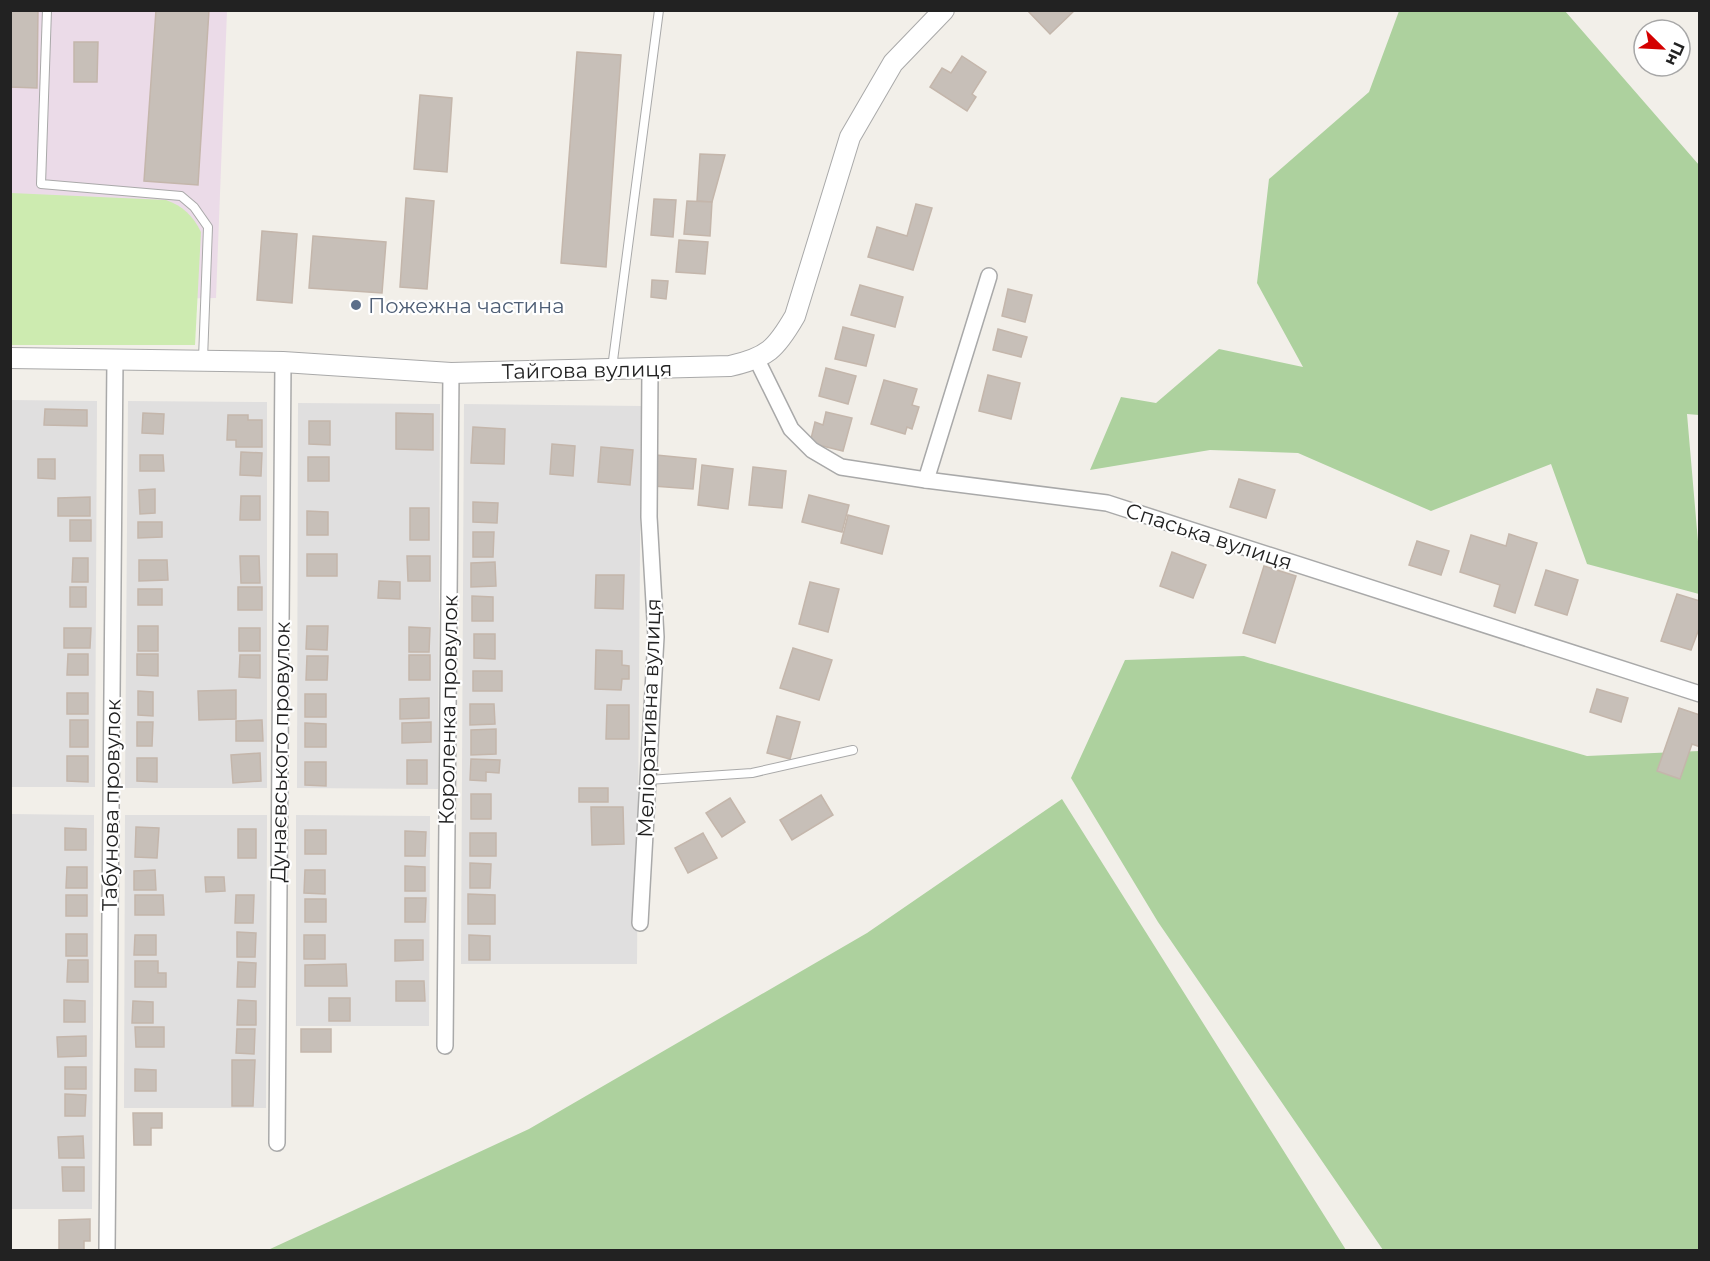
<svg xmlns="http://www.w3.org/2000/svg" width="1710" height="1261" font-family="Montserrat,sans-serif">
<rect width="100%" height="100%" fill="#f2efe9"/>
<g fill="#e0dfdf">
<path d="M11 400 97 401 95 787H11Z"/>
<path d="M128 401 267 402V788H125Z"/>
<path d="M298 403 440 404 438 789 297 788Z"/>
<path d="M464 404 641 406 637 964H461Z"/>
<path d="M11 814 94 815 92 1209H11Z"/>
<path d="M125 815H267L266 1108H124Z"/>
<path d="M296 815 430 816 429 1026H296Z"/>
</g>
<path fill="#ebdbe8" d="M10 11H227L216 298 11 301Z"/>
<path fill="#cdebb0" d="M11 193 166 200C183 206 193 216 201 232L195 345H11Z"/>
<g fill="#add19e">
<path d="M1399 11H1565L1699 165V415L1687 414 1699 553V594L1587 564 1551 464 1431 511 1298 453 1210 450 1090 470 1121 397 1156 403 1219 349 1303 367 1257 283 1269 179 1369 92Z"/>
<path d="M1244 656 1587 756 1699 751V1250H1383L1158 922 1071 778 1125 660Z"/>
<path d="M1062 799 1346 1250H268L529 1129 867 933Z"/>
</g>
<g fill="#c7bfb8" stroke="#c4b6ab" stroke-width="1.5">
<path d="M10 10H38L37 88 10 87Z"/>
<path d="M156 10H209L198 185 144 181Z"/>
<path d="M1027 10H1074V11L1050 34Z"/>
<path d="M74 42H98L97 82H74Z"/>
<path d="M577 52 621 55 606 267 561 263Z"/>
<path d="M962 56 986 72 972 94 976 97 967 111 930 87 942 68 951 73Z"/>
<path d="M420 95 452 98 447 172 414 169Z"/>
<path d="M700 154 725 155 712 202 697 201Z"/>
<path d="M406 198 434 201 427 289 400 287Z"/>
<path d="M654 199 676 200 673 237 651 235Z"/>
<path d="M687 201 712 202 710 236 684 234Z"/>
<path d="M916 204 932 208 913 270 868 257 877 227 907 236Z"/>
<path d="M262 231 297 234 292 303 257 300Z"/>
<path d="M313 236 386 242 382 293 309 288Z"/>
<path d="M679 240 708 242 705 274 676 272Z"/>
<path d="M652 280 668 281 666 299 651 297Z"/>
<path d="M860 285 903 297 895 327 851 315Z"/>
<path d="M1008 289 1032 295 1025 322 1002 316Z"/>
<path d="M843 327 874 335 866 366 835 359Z"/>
<path d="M998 329 1027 337 1021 357 993 350Z"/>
<path d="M826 368 856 376 848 404 819 396Z"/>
<path d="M988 375 1020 383 1011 419 979 411Z"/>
<path d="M884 380 917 389 912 405 919 407 912 429 907 427 905 434 871 424Z"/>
<path d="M45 409 87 410V426L44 425Z"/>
<path d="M826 412 852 418 843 451 810 443 815 422 823 425Z"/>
<path d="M143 413 164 414 163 434 142 433Z"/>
<path d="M396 413 433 414V450L396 449Z"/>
<path d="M228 415H248V420H262V447H236V440H227Z"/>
<path d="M309 421H330V445L309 444Z"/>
<path d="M473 427 505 429 504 464 471 463Z"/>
<path d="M552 444 575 446 573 476 550 474Z"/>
<path d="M601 447 633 450 630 485 598 482Z"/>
<path d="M241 452 262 453 261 476 240 475Z"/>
<path d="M140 455H163L164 471H140Z"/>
<path d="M656 455 696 459 693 489 653 486Z"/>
<rect x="308" y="457" width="21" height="24"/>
<path d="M38 459H55V479L38 478Z"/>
<path d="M702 465 733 469 728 509 698 505Z"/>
<path d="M753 467 786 471 782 508 749 505Z"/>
<path d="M1239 479 1275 490 1266 518 1230 507Z"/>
<path d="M155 489V513L140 514 139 490Z"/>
<path d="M809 495 849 505 842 532 802 522Z"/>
<path d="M241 496H260V520H240Z"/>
<path d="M90 497V516H58V498Z"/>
<path d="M473 502 498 503 497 523 473 522Z"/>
<rect x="410" y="508" width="19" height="32"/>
<path d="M307 511 328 512V535H307Z"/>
<path d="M848 515 889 526 882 554 841 543Z"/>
<rect x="70" y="520" width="21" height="21"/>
<path d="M138 522H162V537L138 538Z"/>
<path d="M473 532H494L493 557H473Z"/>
<path d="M1509 534 1537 543 1515 613 1494 606 1500 585 1460 572 1471 535 1506 546Z"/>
<path d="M1417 541 1449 551 1441 575 1409 565Z"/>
<path d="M1172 552 1206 565 1193 598 1160 586Z"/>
<rect x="307" y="554" width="30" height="22"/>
<path d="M240 556H259L260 583H241Z"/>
<path d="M407 556H430V581H408Z"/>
<path d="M73 558H88V582H72Z"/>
<path d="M139 560H167L168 580 139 581Z"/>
<path d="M495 562 496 586 471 587V563Z"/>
<path d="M1264 566 1296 576 1275 643 1243 633Z"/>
<path d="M1546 570 1578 580 1567 615 1535 605Z"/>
<path d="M596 575H624L623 609 595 608Z"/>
<path d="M379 581 400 582V599L378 598Z"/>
<path d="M810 582 839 589 828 632 799 624Z"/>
<rect x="70" y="587" width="16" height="20"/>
<rect x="238" y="587" width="24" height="23"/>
<rect x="138" y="589" width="24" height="16"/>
<path d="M1677 594 1700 601V626L1691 650 1661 641Z"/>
<path d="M472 596 493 597V621H472Z"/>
<rect x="138" y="626" width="20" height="25"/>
<path d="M307 626H328L327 650 306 649Z"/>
<path d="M409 627 430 628 429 652H409Z"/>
<path d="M64 628H91L90 648H64Z"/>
<rect x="239" y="628" width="21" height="23"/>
<path d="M474 634H495V659L474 658Z"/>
<path d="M793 648 832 660 819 700 780 688Z"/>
<path d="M596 650 622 651V665L629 666V679H622L621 690 595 689Z"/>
<path d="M68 654H88V675H67Z"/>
<path d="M137 654H158V676L137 675Z"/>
<path d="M240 655H260V678L239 677Z"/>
<rect x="409" y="655" width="21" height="25"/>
<path d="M307 656H328L327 680H306Z"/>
<rect x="473" y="671" width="29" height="20"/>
<path d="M1597 689 1628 698 1621 722 1590 712Z"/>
<path d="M236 690V719L199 720 198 691Z"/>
<path d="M138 691 153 692V716L138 715Z"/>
<rect x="67" y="693" width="21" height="21"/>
<rect x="305" y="694" width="21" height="23"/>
<path d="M429 698V718L400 719V699Z"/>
<path d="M470 704H494L495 724 470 725Z"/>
<path d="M607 705H629V739H606Z"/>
<path d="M1679 708 1700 715V747L1692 744 1680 779 1657 771Z"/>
<path d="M777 716 800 722 790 759 767 753Z"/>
<rect x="70" y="720" width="18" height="27"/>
<path d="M262 720 263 741H236V721Z"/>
<path d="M137 722H153L152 746H137Z"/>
<path d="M431 722V742L402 743V723Z"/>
<path d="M305 723 326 724V747H305Z"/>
<path d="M496 729V754L471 755V730Z"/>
<path d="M260 753 261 781 233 783 231 755Z"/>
<path d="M67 756H88V782L67 781Z"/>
<path d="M137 758H157V782L137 781Z"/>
<path d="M471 759 500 760 499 773 486 772V781L470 780Z"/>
<rect x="407" y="760" width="20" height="24"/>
<path d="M305 762H326V786L305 785Z"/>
<rect x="579" y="788" width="29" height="14"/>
<rect x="471" y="794" width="20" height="25"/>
<path d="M821 795 833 815 792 840 780 820Z"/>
<path d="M730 798 745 822 722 837 706 813Z"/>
<path d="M591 807H623L624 844 592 845Z"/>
<path d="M136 827 159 828 157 858 135 857Z"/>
<path d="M65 828 86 829V850H65Z"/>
<rect x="238" y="829" width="18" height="29"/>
<rect x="305" y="830" width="21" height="24"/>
<path d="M405 831 426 832 425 856H405Z"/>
<rect x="470" y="833" width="26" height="23"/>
<path d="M703 833 717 858 688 873 675 848Z"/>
<path d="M470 863 491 864 490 888H470Z"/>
<path d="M405 866 425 867V891H405Z"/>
<path d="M67 867H87V888H66Z"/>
<path d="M155 870 156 890H134V871Z"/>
<path d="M305 870H325V894L304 893Z"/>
<path d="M205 877H224L225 891 206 892Z"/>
<path d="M468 894 495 895V924H468Z"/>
<rect x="66" y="895" width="21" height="21"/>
<path d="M135 895H163L164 915H135Z"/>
<path d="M236 895H254L253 923H235Z"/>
<path d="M405 898H426L425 922H405Z"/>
<rect x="305" y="899" width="21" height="23"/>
<path d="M237 932 256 933 255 957H237Z"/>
<rect x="66" y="934" width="21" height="22"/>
<path d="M135 935H156V955H134Z"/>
<rect x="304" y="935" width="21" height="24"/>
<path d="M469 935 490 936V960H469Z"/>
<path d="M395 940H423V960L395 961Z"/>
<path d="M68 960H88V982H67Z"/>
<path d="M135 961H158V973H166V987H135Z"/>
<path d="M238 962 256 963 255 987H237Z"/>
<path d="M346 964 347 986H305V965Z"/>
<path d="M396 981H424L425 1001H396Z"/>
<rect x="329" y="998" width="21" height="23"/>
<path d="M64 1000 85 1001V1022H64Z"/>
<path d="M238 1000 256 1001V1025H237Z"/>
<path d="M133 1001 153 1002V1023H132Z"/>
<path d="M135 1027H164V1047H136Z"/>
<path d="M237 1029H255L254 1054 236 1053Z"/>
<rect x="301" y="1029" width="30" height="23"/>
<path d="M86 1036V1056L58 1057 57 1037Z"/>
<path d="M232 1060H255L253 1106H232Z"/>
<rect x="65" y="1067" width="21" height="22"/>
<path d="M135 1069 156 1070V1091H135Z"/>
<path d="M65 1094 86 1095 85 1116H65Z"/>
<path d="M133 1113H162V1128H151V1145H134Z"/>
<path d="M83 1136 84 1158H59L58 1137Z"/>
<path d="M62 1167H84V1191H63Z"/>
<path d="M90 1219V1241H84V1250H59V1220Z"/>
</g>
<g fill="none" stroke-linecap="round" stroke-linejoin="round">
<g stroke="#a9a9a9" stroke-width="10">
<g id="service">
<path d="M47 10 41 184 181 196 194 207 208 227 203 359"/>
<path d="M612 368 659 10"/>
<path d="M648 780 752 773 853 750"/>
</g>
</g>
<g stroke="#a9a9a9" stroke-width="18">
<g id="minor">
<path d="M757 360 791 429 812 450 841 467 926 480 1107 503 1700 694"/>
<path d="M926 480 989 276"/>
<path d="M640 923 656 637 649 517 650 369"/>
<path d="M445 1046 451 373"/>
<path d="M277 1143 283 362"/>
<path d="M107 1250 115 359"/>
</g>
</g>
<g stroke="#a9a9a9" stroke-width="22">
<path id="tertiary" d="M10 358 283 362 451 373 730 366C767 358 776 349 795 316L850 137 893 63 944 10"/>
</g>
<use href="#service" stroke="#fff" stroke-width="8"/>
<use href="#minor" stroke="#fff" stroke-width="15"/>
<use href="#tertiary" stroke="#fff" stroke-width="20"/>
</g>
<circle fill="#5c6f8a" stroke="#fff" stroke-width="2" cx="356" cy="305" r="6"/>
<g text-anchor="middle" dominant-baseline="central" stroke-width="4.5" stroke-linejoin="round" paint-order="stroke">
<g font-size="21" fill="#4e5e75" stroke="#fff" text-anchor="start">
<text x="368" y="305">Пожежна частина</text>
</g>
<g font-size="21" fill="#222" stroke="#fff">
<text transform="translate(587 370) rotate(-1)">Тайгова вулиця</text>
<text transform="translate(1209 536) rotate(18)">Спаська вулиця</text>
<text transform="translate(448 710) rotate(-89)">Короленка провулок</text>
<text transform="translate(649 718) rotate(-88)">Меліоративна вулиця</text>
<text transform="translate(280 752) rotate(-89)">Дунаєвського провулок</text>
<text transform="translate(111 805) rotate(-89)">Табунова провулок</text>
</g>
</g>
<rect width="1710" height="1261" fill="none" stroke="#222222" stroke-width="24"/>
<g transform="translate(1662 48) rotate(114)"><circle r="28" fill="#ffffff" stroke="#a7a7a7" stroke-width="1.5"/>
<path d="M0-4.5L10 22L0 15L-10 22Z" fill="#d40000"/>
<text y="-9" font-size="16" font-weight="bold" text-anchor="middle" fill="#222222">Пн</text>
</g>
</svg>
